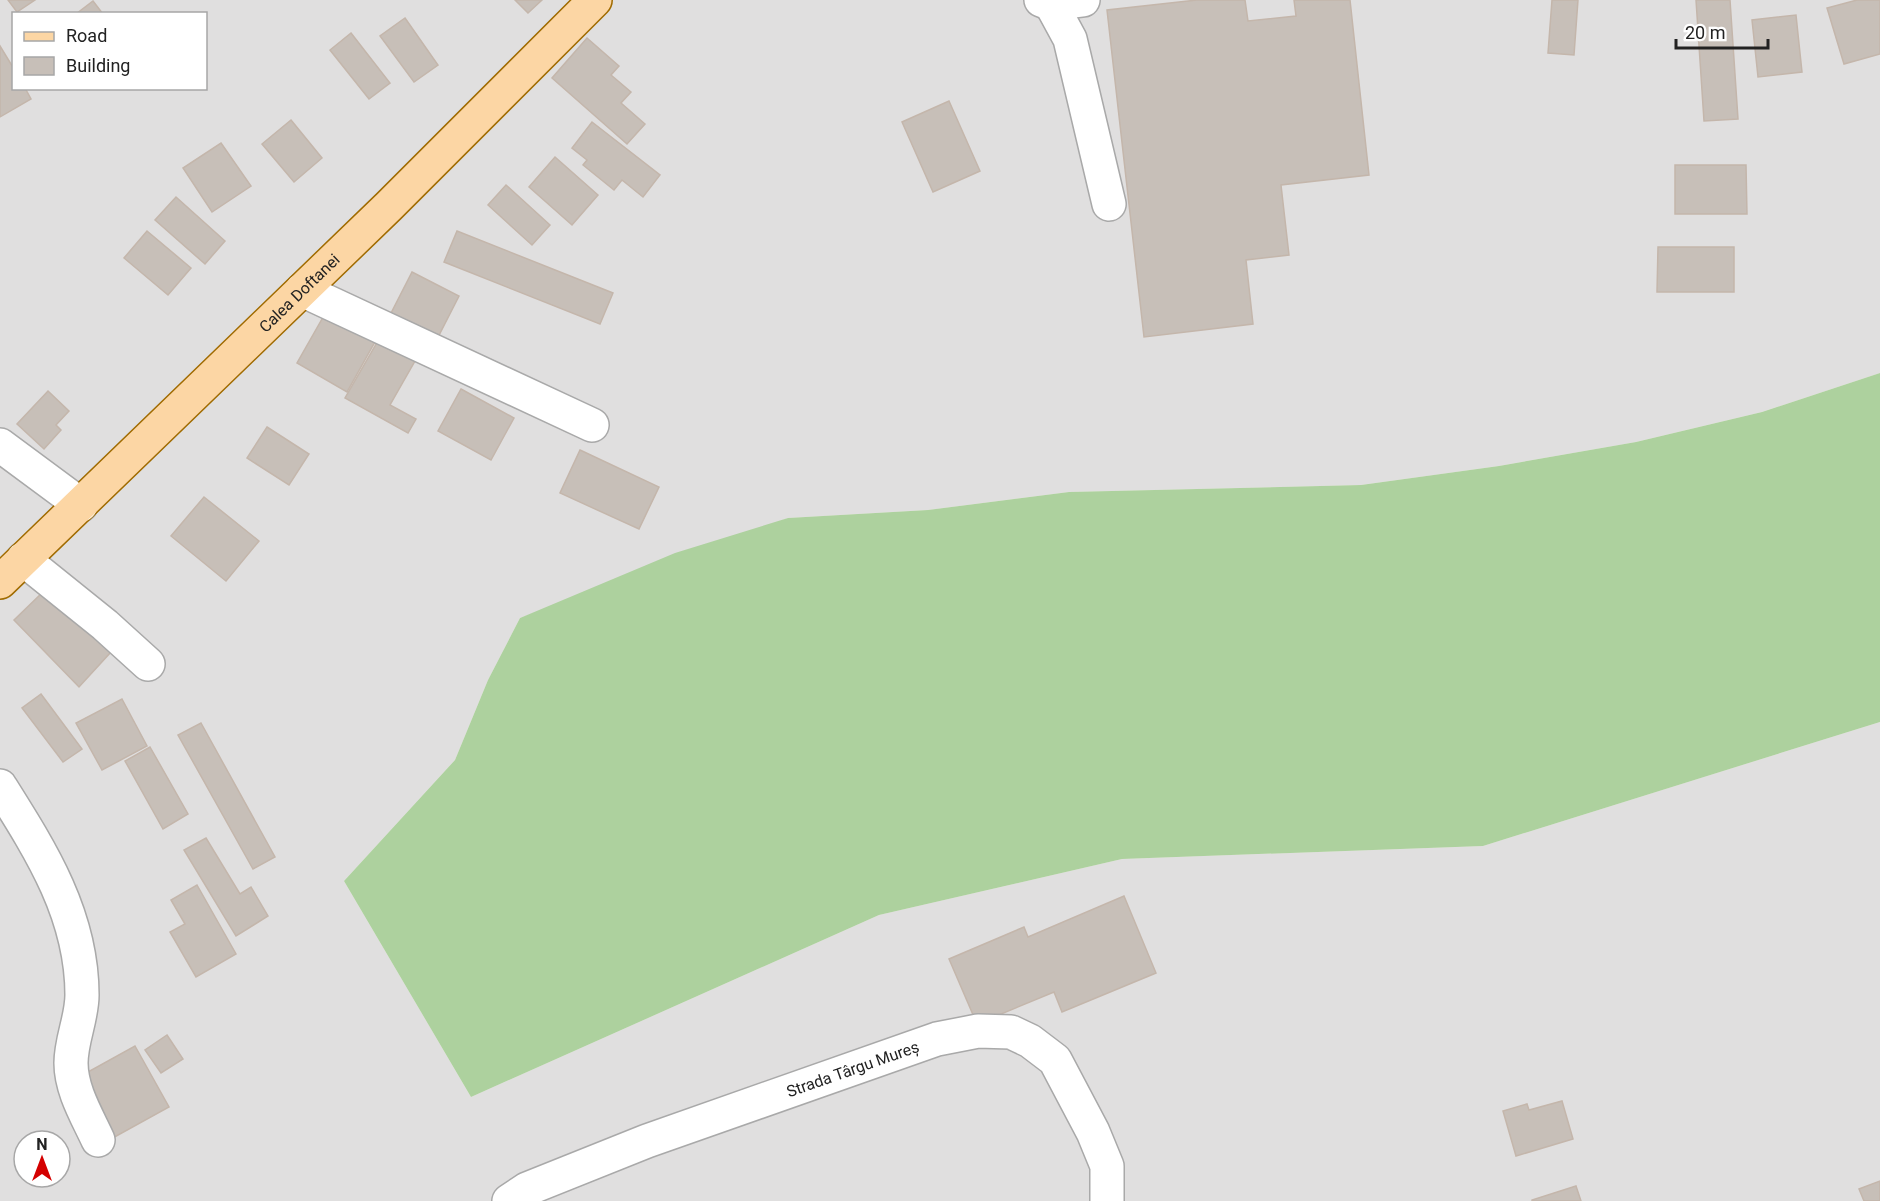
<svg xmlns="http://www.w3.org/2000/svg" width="1880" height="1201" font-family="Roboto,sans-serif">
<rect width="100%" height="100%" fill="#f2efe9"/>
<path fill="#e0dfdf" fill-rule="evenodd" d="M0 0H1880V373L1762 412 1636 442 1499 466 1361 485 1069 492 928 510 788 518 520 618 488 680 455 760 344 881 471 1097 879 915 1122 859 1483 846 1880 722V1201H0ZM14 14H206V88H14ZM24 1141H60V1177H24Z"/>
<path fill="#add19e" d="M1880 373V722L1483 846 1122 859 879 915 471 1097 344 881 455 760 488 680 520 618 675 553 788 518 928 510 1069 492 1361 485 1499 466 1636 442 1762 412Z"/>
<g fill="#c7bfb8" stroke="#c4b6ab" stroke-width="1.5">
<path d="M8 0H35L17 12Z"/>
<path d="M515 0H542L528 13Z"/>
<path d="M1197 0H1245L1248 21 1296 16 1294 0H1350L1369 175 1281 185 1289 255 1246 260 1253 324 1144 337 1107 10Z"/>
<path d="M1552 0H1578L1574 55 1548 53Z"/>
<path d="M1696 0H1730L1738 119 1704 121Z"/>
<path d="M1857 0H1880V54L1844 64 1827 8Z"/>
<path d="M93 1 103 14H76Z"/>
<path d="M1796 15 1802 72 1758 77 1752 20Z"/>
<path d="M405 18 438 65 414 82 380 36Z"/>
<path d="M351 33 390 83 369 99 330 50Z"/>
<path d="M587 38 619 66 611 75 631 92 621 103 645 124 627 144 552 78Z"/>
<path d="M0 46 14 69V88H25L31 99 0 117Z"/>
<path d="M949 101 980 171 933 192 902 122Z"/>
<path d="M291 120 322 158 294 182 262 144Z"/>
<path d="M592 122 660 175 643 197 622 180 614 190 583 165 587 160 572 148Z"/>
<path d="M221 143 251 186 212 212 183 168Z"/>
<path d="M555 157 598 195 572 225 529 187Z"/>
<path d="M1675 165H1746L1747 214H1675Z"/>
<path d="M506 185 550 225 532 245 488 205Z"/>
<path d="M176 197 225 241 205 264 155 220Z"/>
<path d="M147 231 191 268 168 295 124 258Z"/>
<path d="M457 231 613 293 600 324 444 262Z"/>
<path d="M1658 247H1734V292H1657Z"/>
<path d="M412 272 459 296 433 347 386 323Z"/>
<path d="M326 312 376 340 347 392 297 363Z"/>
<path d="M379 339 415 361 390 405 416 419 408 433 345 398Z"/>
<path d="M461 389 514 418 491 460 438 431Z"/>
<path d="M48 391 69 411 56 425 61 430 44 449 17 424Z"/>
<path d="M267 427 309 454 289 485 247 458Z"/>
<path d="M580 450 659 487 639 529 560 493Z"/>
<path d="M204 497 259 541 226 581 171 536Z"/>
<path d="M44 591 111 652 79 687 14 620Z"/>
<path d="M41 694 82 749 63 762 22 708Z"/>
<path d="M122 699 147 746 102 770 76 723Z"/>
<path d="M201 723 275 857 253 869 178 735Z"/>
<path d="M150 747 188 814 163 829 125 761Z"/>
<path d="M206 838 240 894 251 887 268 916 236 936 184 850Z"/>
<path d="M197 885 236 954 196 977 170 932 185 924 171 900Z"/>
<path d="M1124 896 1156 973 1062 1012 1054 992 977 1024 949 959 1024 927 1028 937Z"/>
<path d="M167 1035 183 1059 161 1073 145 1050Z"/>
<path d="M135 1046 169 1107 111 1139 77 1078Z"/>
<path d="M1562 1101 1573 1139 1516 1156 1503 1111 1527 1104 1529 1110Z"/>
<path d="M1880 1181V1201H1864L1859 1189Z"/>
<path d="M1576 1186 1581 1201H1532V1200Z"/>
</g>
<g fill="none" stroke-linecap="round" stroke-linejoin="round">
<g stroke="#a9a9a9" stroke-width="36">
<g id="minor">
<path d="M1041 0 1051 4 1083 0"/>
<path d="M1051 4 1070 39 1109 204"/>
<path d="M302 290 592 425"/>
<path d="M0 445 81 505"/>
<path d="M23 559 105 625 148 664"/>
<path d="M0 786C41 851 82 915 82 995 82 1018 71 1040 71 1063 71 1090 87 1116 98 1140"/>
<path id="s1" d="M509 1201 527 1189 647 1141 937 1039 978 1031 1011 1032 1030 1041 1055 1060 1093 1132 1107 1166V1201"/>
</g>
</g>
<g stroke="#a06b00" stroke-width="36">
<g id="major">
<path id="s2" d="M0 582 389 206 595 0"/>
</g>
</g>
<use href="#minor" stroke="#fff" stroke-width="33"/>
<use href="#major" stroke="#fcd6a4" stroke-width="33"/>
</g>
<g text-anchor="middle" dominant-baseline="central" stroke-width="4.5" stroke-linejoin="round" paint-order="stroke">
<g font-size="16" fill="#222" stroke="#fff">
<text stroke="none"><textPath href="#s2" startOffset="416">Calea Doftanei</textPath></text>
<text stroke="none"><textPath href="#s1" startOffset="369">Strada Târgu Mureș</textPath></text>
</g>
</g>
<rect x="12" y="12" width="195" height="78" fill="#ffffff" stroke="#a7a7a7" stroke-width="1.5"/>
<rect x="24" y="32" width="30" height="9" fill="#fcd6a4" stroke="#a7a7a7" stroke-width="1.5"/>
<text x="66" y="42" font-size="18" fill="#222222">Road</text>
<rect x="24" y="57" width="30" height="18" fill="#c7bfb8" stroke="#a7a7a7" stroke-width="1.5"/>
<text x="66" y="72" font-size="18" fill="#222222">Building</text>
<g transform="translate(42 1159)"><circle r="28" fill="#ffffff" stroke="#a7a7a7" stroke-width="1.5"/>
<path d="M0-4.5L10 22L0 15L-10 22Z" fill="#d40000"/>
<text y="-9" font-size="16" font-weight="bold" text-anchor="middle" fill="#222222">N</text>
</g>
<path d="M1676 39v9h92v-9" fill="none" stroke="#222222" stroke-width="3"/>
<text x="1685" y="39" font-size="18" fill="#222222" stroke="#ffffff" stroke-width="4.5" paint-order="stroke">20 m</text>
</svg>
